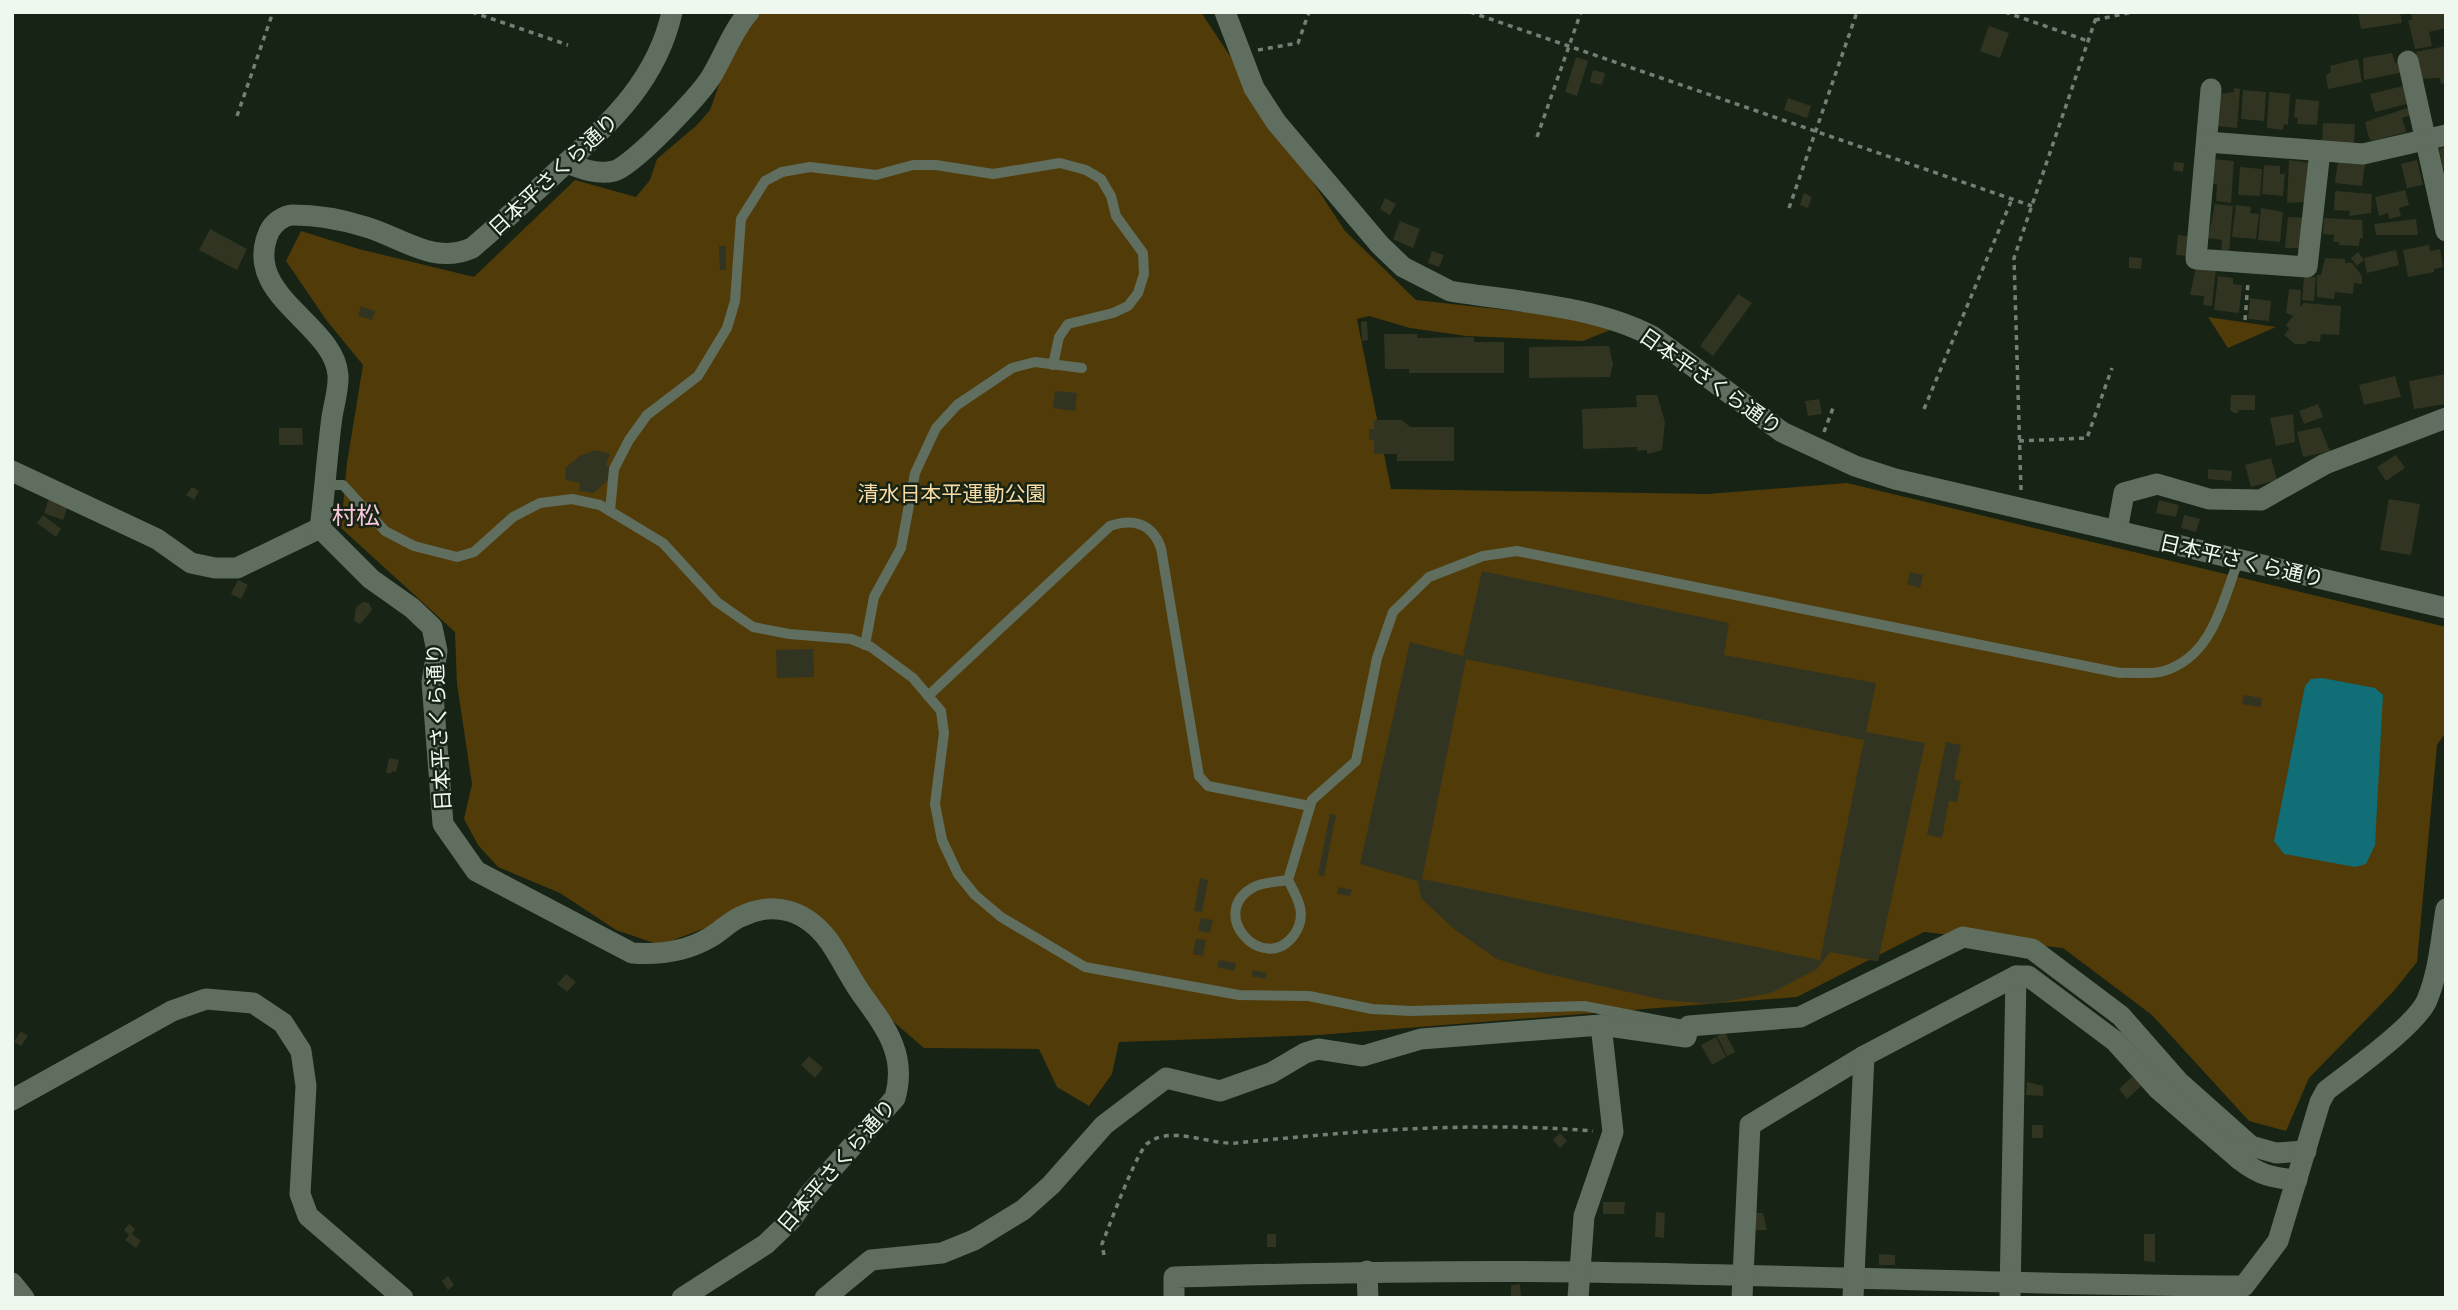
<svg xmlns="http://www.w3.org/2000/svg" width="2458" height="1310" font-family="Ubuntu,'Noto Sans JP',sans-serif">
<rect width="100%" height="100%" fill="#162315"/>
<g fill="#513b09">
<path d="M767 12H1201L1345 231 1416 300 1597 320 1610 330 1583 341 1466 336 1410 328 1369 316 1357 319 1391 489 1707 494 1847 483 2446 627V732L2437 745 2417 962 2393 992 2309 1078 2286 1131 2249 1121 2152 1015 2063 948 1924 932 1879 955 1878 961 1869 960 1797 997 1319 1035 1119 1042 1112 1074 1089 1106 1057 1087 1039 1049 924 1048 889 1018 816 913 708 927 660 945 616 930 560 893 498 867 478 845 464 819 472 784 457 684 455 632 341 528 347 463 363 365 327 321 286 261 301 231 359 249 474 277 575 180 636 197 650 180 657 159 697 125 710 110 742 20Z"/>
<path d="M2208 317 2276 327 2228 348Z"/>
</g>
<path fill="#116e76" d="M2322 678 2375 688 2383 695 2375 845 2366 864 2355 867 2284 854 2274 841 2305 686 2311 679Z"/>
<g fill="#323422" fill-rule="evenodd">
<path d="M2358 12H2400L2402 23 2361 29Z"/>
<path d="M2411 12H2446V28L2429 32 2432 46 2415 49 2408 20H2412Z"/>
<path d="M1989 26 2009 33 2000 58 1980 51Z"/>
<path d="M2446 46V83L2441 84 2440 78 2420 79 2416 52Z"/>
<path d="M2392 53 2395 63 2402 62 2404 72 2364 80 2363 58Z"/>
<path d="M1576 57 1588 61 1577 96 1565 92Z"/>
<path d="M2358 59 2362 82 2328 89 2326 75 2331 72 2330 66Z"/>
<path d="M1593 70 1605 73 1602 85 1590 82Z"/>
<path d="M2403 86 2407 104 2375 112 2370 94Z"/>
<path d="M2234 88 2240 89 2237 128 2217 126 2219 94 2234 92Z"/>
<path d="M2243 90 2266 92 2264 121 2241 119Z"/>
<path d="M2269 92 2290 94 2288 125 2284 124 2283 130 2267 128Z"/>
<path d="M1788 98 1811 106 1807 118 1784 110Z"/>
<path d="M2296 99 2319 101 2317 125 2297 124 2298 118 2294 117Z"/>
<path d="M2413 106 2415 114 2402 118 2406 132 2372 141 2369 138 2365 122Z"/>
<path d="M2323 123 2355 124 2354 145 2322 144Z"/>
<path d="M2446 147V168H2443L2439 148Z"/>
<path d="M2212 159 2234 161 2231 203 2216 201 2217 184H2210Z"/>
<path d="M2289 160 2311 163 2305 202 2287 203Z"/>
<path d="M2417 160 2423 185 2407 188 2401 164Z"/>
<path d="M2338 161 2365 164 2362 186 2335 183Z"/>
<path d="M2174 162 2184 163 2183 172 2173 170Z"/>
<path d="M2264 165 2280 166V174H2285L2283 196 2262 194Z"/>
<path d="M2240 167 2262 169 2260 196 2238 195Z"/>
<path d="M2405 190 2409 205 2399 208 2401 216 2389 219 2388 213 2379 216 2375 197Z"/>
<path d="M2335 191 2372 194 2371 213 2349 216 2350 211 2334 210Z"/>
<path d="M1804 193 1812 197 1808 208 1800 205Z"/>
<path d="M1385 198 1396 204 1390 215 1380 209Z"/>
<path d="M2215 204 2233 206 2229 252 2221 251 2222 240 2208 238Z"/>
<path d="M2236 205 2251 207 2250 213 2259 214 2256 239 2232 237Z"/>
<path d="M2261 208 2283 212 2280 242 2258 240Z"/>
<path d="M2288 217 2309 218 2306 248H2285Z"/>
<path d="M2324 218 2362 220 2363 238H2360L2359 246 2339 245V242H2333L2334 235 2323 234Z"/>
<path d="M2416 219 2418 235H2376L2374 224Z"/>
<path d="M1400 221 1420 229 1413 248 1393 239Z"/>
<path d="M210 229 247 249 237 270 199 250Z"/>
<path d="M2178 235 2188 236 2187 256 2176 255Z"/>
<path d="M2429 245 2430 251 2440 249 2443 267 2434 269V272L2408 277 2403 250Z"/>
<path d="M719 246H726V270H720Z"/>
<path d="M2396 250 2399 265 2367 273 2364 258Z"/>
<path d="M1432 251 1444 255 1439 267 1428 263Z"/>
<path d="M2358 252 2364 260 2357 266 2351 258Z"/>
<path d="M2129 257 2142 258 2141 269 2129 268Z"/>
<path d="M2325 258 2345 259V263H2352L2362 276V284L2354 283 2353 294 2335 292 2334 299 2317 297V275H2321Z"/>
<path d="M2196 267 2216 269 2212 306 2203 305 2204 296 2190 295Z"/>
<path d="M2218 276 2233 278V284L2242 285 2239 313 2214 310Z"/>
<path d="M2304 276 2316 277 2314 301 2302 300Z"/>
<path d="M2289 289 2301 290 2300 307 2304 303 2341 306 2339 335 2321 334 2320 342 2308 341 2305 344H2295L2284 335 2289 329 2286 325 2293 316 2286 313Z"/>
<path d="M1738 294 1752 303 1713 356 1700 346Z"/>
<path d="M2250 298 2271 301 2269 321 2248 319Z"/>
<path d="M361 306 375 311 372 320 358 316Z"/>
<path d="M1367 321 1368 340 1362 341 1361 322Z"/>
<path d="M1384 334H1417V338L1474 337V342H1504V373H1409V369H1385Z"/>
<path d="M1609 346 1613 364 1610 377 1529 378V347Z"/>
<path d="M2446 374V404L2414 409 2409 381Z"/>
<path d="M2395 376 2401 397 2364 405 2359 385Z"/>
<path d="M1055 391 1077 393 1075 411 1053 408Z"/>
<path d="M1636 395H1657L1665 422 1662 450 1647 454V450L1637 451V447L1583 449 1582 409 1637 407Z"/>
<path d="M2231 395H2255V410H2238V413H2234L2230 410Z"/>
<path d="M1819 399 1822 414 1808 416 1805 401Z"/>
<path d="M2318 404 2323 417 2304 424 2299 411Z"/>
<path d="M2293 414 2295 442 2276 446 2270 418Z"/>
<path d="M1374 420H1402L1410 427H1454V461H1397V454H1374V440H1369V429H1374Z"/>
<path d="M2320 427 2330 451 2303 457 2297 432Z"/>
<path d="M279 428H302L303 445H279Z"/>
<path d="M595 450 610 454 606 465 610 468 607 481 594 493 579 491 580 483 566 480 565 468 580 456Z"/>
<path d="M2396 455 2405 468 2386 481 2377 467Z"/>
<path d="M2271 458 2277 480 2251 487 2245 465Z"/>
<path d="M2208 469 2232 471 2231 481 2208 479Z"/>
<path d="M192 487 199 491 194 500 186 495Z"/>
<path d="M49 498 68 505 63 520 44 513Z"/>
<path d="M2389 499 2420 504 2411 555 2380 550Z"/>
<path d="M2159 500 2179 505 2176 517 2156 513Z"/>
<path d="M43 515 61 529 56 537 37 523Z"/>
<path d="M2184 515 2200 519 2196 532 2181 528Z"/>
<path d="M1482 571 1729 623 1724 655 1876 683 1866 732 1925 743 1878 961 1830 952 1817 969 1771 993 1713 1004 1664 1000 1539 972 1497 959 1454 929 1421 898 1418 881 1360 864 1410 642 1463 656ZM1466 659 1864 740 1820 960 1422 879Z"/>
<path d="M1910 572 1923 575 1920 588 1907 584Z"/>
<path d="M238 580 248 585 241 599 231 594Z"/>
<path d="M363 602 369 603 372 610 360 624 354 621 356 607Z"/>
<path d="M813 649 814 677 777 678 776 650Z"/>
<path d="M2244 695 2262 698 2261 707 2242 704Z"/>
<path d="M1946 742 1961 745 1954 779 1961 781 1957 802 1949 801 1942 838 1927 835Z"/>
<path d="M389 758 399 760 396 772 392 771 391 774 386 772Z"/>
<path d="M1330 814 1336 815 1324 876 1318 875Z"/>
<path d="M1200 878 1208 880 1202 912 1194 911Z"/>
<path d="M1339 887 1352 890 1350 896 1337 894Z"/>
<path d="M1201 918 1213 920 1210 933 1198 931Z"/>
<path d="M1196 939 1206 940 1203 956 1193 954Z"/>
<path d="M1219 960 1236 963 1234 971 1217 967Z"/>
<path d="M1253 970 1267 973 1265 979 1251 976Z"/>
<path d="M566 974 576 982 567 992 557 984Z"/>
<path d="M21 1031 28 1036 21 1046 14 1042Z"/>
<path d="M1725 1032 1735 1052 1727 1056 1717 1036Z"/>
<path d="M1716 1037 1726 1057 1712 1065 1701 1045Z"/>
<path d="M809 1056 823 1068 815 1078 801 1065Z"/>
<path d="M2132 1077 2141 1086 2127 1099 2119 1089Z"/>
<path d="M2027 1082 2043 1086V1096L2026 1095Z"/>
<rect x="2032" y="1125" width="11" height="13"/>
<path d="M1560 1133 1567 1141 1560 1148 1553 1140Z"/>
<path d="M1603 1202H1625L1624 1214H1603Z"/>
<path d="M1656 1212 1665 1213 1664 1238 1655 1237Z"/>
<path d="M1756 1213H1763L1767 1230H1756Z"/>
<path d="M129 1224 135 1229 132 1234 141 1241 136 1248 125 1240 129 1235 124 1230Z"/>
<rect x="1267" y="1234" width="9" height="13"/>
<path d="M2144 1234H2155V1262L2144 1261Z"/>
<path d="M1879 1254 1895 1255V1265H1879Z"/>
<path d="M448 1276 454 1285 448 1290 442 1281Z"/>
<path d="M1520 1284 1521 1298H1511V1285Z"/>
</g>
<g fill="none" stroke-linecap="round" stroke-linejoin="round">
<g stroke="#747f73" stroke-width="3.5" stroke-dasharray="5 5" stroke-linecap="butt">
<path d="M472 12 568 45"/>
<path d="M1470 12 2032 206"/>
<path d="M2005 12 2088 41"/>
<path d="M2095 20 2133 12"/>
<path d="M1258 50 1298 43 1309 12"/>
<path d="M237 116 273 12"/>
<path d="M1537 137 1581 12"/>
<path d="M1789 208 1857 12"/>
<path d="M2245 320 2248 282"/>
<path d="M1924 409 2012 199"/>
<path d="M1824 432 1833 408"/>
<path d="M2019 441 2087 438 2112 368"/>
<path d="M2021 490 2014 258 2098 12"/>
<path d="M1104 1255 1102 1244C1109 1227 1137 1150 1148 1143 1171 1125 1209 1145 1236 1143 1354 1131 1474 1121 1593 1131"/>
</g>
<g stroke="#5f6e5e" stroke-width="10">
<path d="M326 485H343L385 531 414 546 457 557 474 552 513 517 540 503 572 499 600 505 663 543 717 602 753 627 789 634 851 639 871 647 913 678 941 711 944 733 935 804 942 840 958 874 975 895 1001 917 1085 967 1239 995 1309 996 1372 1009 1411 1011 1584 1006 1689 1026"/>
<path d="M610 511 614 469 629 440 647 415 698 376 727 328 735 301 741 219 765 181 782 172 810 167 876 175 913 165H936L993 174 1060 163 1086 170 1101 179 1111 196 1116 216 1143 253 1144 274 1138 293 1128 306 1113 313 1068 324 1059 337 1053 365"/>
<path d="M865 645 874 597 901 548 915 473 936 428 957 405 1012 368 1035 362 1082 368"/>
<path d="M928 696 1110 526C1133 518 1152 523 1161 548L1199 776 1208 786 1310 806"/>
<path d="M1288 880C1277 882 1265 882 1256 886 1204 911 1263 977 1294 935 1308 915 1298 899 1288 880L1312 800 1356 761 1377 658 1393 612 1429 577 1483 556 1517 551 2120 673C2134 672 2151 675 2164 671 2213 656 2222 602 2239 559"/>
</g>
<g stroke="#5f6e5e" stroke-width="21">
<path d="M2408 61 2446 231"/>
<path d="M2211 89 2196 259 2307 267 2320 151"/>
<path d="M2207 142 2363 154 2446 135"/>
<path d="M567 163C582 169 598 175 614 171 633 166 699 96 711 77 724 56 732 31 749 12"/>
<path d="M12 471 157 539 191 563 215 568H237L320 528"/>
<path d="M2117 531 2124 493 2157 484 2209 499 2261 500 2325 464 2446 418"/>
<path d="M2239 1159C2259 1175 2272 1178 2297 1180"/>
<path d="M1367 1271 1368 1298"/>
<path d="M2010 1296 2016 976"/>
<path d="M825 1298 871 1260 942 1253 974 1240 1023 1210 1051 1185 1104 1125 1166 1078 1220 1091 1271 1073 1305 1053 1318 1049 1363 1056 1421 1039 1601 1025 1686 1037 1689 1026 1800 1017 1963 937 2032 949 2121 1016 2178 1081 2251 1146 2276 1153 2306 1151"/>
<path d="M1174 1298V1277C1308 1273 1443 1270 1577 1272 1799 1275 2021 1285 2244 1286L2278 1241 2320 1102 2326 1091C2350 1072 2417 1025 2427 1000 2439 971 2441 940 2446 909"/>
<path d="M1578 1298 1584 1216 1613 1132 1601 1025"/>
<path d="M1742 1298 1750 1125 1864 1056 2016 976H2028L2115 1041 2158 1089 2239 1159 2251 1146"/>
<path d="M1853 1298 1864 1056"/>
</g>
<g stroke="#5f6e5e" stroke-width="21">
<path d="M672 12C657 80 612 121 563 166 533 194 503 222 472 248 433 265 403 238 366 227 344 220 317 215 293 215 284 215 273 223 269 232 241 296 334 323 338 375 339 388 334 404 332 417 327 454 325 491 320 528L371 579 412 608 432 627 437 651 432 682 443 824 476 871 632 953C659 955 685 952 709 938 720 932 729 922 740 917 774 900 806 910 829 941 841 958 850 978 863 996 887 1029 907 1056 895 1098L808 1196 791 1220 766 1244 682 1298"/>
<path d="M1225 12 1254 88 1276 122 1380 245 1403 267 1450 291C1516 302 1592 305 1652 336L1782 432 1855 466 1895 479 2446 608"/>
<path d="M12 1100 172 1011 206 999 253 1003 283 1023 301 1051 306 1086 300 1194 308 1216 403 1298"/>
<path d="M12 1283 24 1298"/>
</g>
</g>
<g text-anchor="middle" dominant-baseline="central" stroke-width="5" stroke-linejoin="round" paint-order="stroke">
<g font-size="21" fill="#eff8ef" stroke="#162315">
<text transform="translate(553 174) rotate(-43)">日本平さくら通り</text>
<text transform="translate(1711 381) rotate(35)">日本平さくら通り</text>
<text transform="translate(2242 560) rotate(13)">日本平さくら通り</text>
<text transform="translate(438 727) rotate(-93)">日本平さくら通り</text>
<text transform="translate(836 1165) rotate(-49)">日本平さくら通り</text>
</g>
<g font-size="21" fill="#f9dca5" stroke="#162315">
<text x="952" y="493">清水日本平運動公園</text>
</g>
<g font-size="24" fill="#f9c8dc" stroke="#162315">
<text x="356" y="515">村松</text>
</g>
</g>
<rect width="2458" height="1310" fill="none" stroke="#eff8ef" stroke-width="28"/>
</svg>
